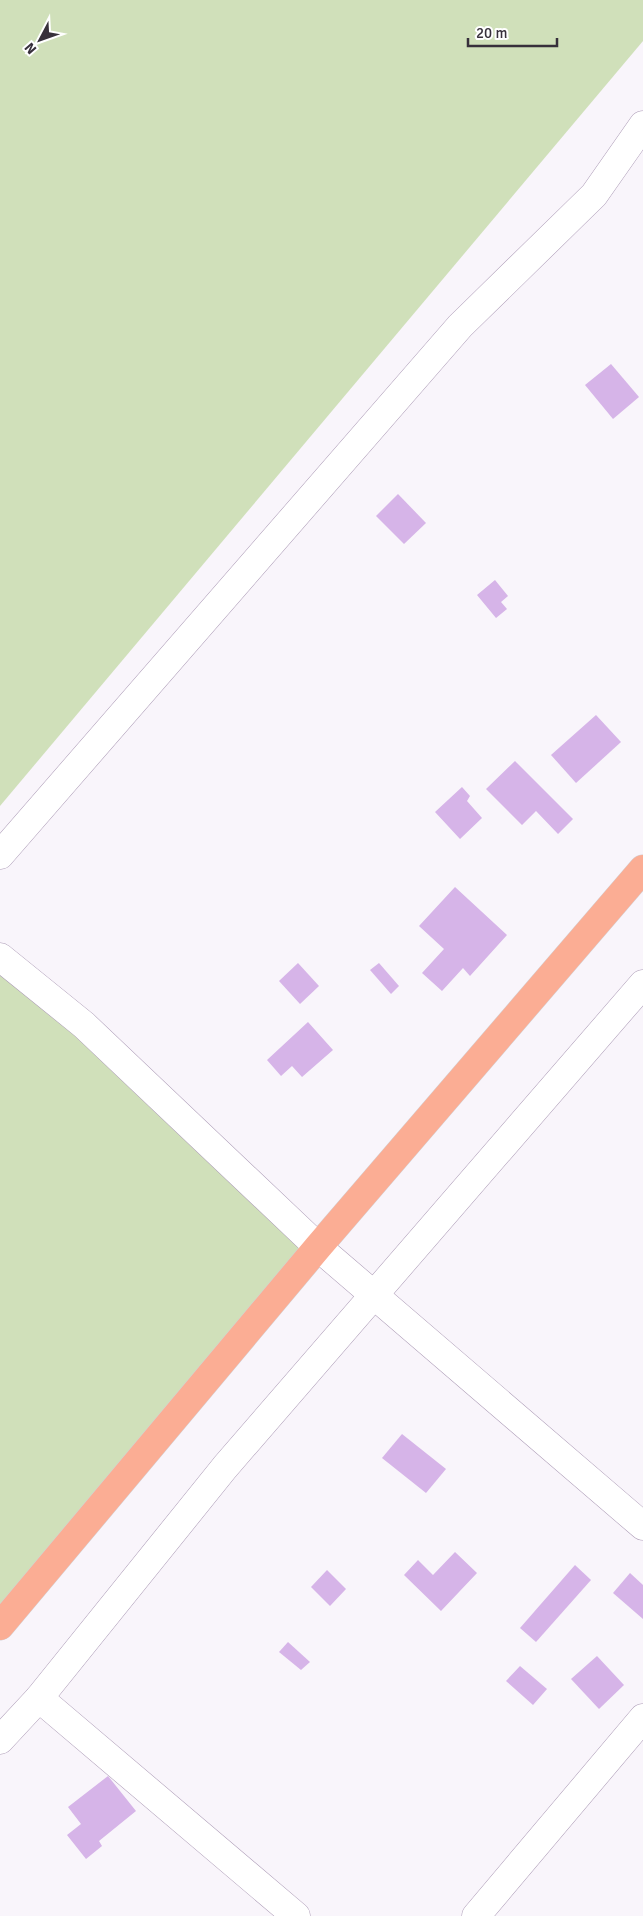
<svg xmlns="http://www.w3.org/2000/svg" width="643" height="1916" font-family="Signika,sans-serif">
<rect width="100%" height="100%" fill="#f9f5fb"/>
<g fill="#d0e0ba">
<path d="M0 0H643V41L0 806Z"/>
<path d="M0 957 318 1247 0 1626Z"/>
</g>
<g fill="#d6b4e8">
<path d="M611 364 639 397 613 419 585 385Z"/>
<path d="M398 494 426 523 404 544 376 516Z"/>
<path d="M495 580 508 596 501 602 507 609 496 618 477 595Z"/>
<path d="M596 715 621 742 576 783 551 755Z"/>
<path d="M515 761 573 819 558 834 536 811 522 825 486 789Z"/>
<path d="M462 787 470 796 467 801 482 818 460 839 435 812Z"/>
<path d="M455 887 507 935 470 976 463 968 442 991 422 973 444 949 419 926Z"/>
<path d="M298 963 319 986 300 1004 279 981Z"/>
<path d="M379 963 399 986 391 994 370 970Z"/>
<path d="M308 1022 333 1050 302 1077 292 1066 281 1076 267 1060Z"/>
<path d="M402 1434 446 1469 426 1493 382 1458Z"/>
<path d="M455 1552 477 1573 441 1611 404 1575 418 1560 433 1575Z"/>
<path d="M575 1565 591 1580 536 1642 520 1628Z"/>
<path d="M327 1570 346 1589 330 1606 311 1587Z"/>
<path d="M630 1573 643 1585V1619L613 1593Z"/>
<path d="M288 1642 310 1662 301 1670 279 1652Z"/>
<path d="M597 1656 624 1685 599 1709 571 1679Z"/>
<path d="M520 1666 547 1689 533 1705 506 1681Z"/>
<path d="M108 1776 136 1811 99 1841 102 1846 86 1859 67 1835 81 1824 68 1807Z"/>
</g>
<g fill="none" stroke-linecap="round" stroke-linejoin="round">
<g stroke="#ac9bb6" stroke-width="29">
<g id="minor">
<path d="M0 855 460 326 594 195 643 125"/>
<path d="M0 957 84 1025 318 1247 643 1526"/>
<path d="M39 1698 225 1467 643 984"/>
<path d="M0 1740 39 1698 296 1916"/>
<path d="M476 1916 643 1718"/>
</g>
</g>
<g stroke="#d3d1d4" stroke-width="29">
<path id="highway" d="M0 1626 318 1247 643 869"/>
</g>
<use href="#minor" stroke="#fff" stroke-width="28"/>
<use href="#highway" stroke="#fbad94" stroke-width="28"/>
</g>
<g transform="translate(40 40) rotate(229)" stroke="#ffffff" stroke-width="4" paint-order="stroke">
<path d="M0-4L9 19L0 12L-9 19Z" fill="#37303b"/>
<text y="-8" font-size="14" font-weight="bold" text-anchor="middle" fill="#37303b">N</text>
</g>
<path d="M468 38v8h89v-8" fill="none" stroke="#37303b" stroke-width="2.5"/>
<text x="476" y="38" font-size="15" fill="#37303b" stroke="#ffffff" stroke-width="4" paint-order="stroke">20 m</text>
</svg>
